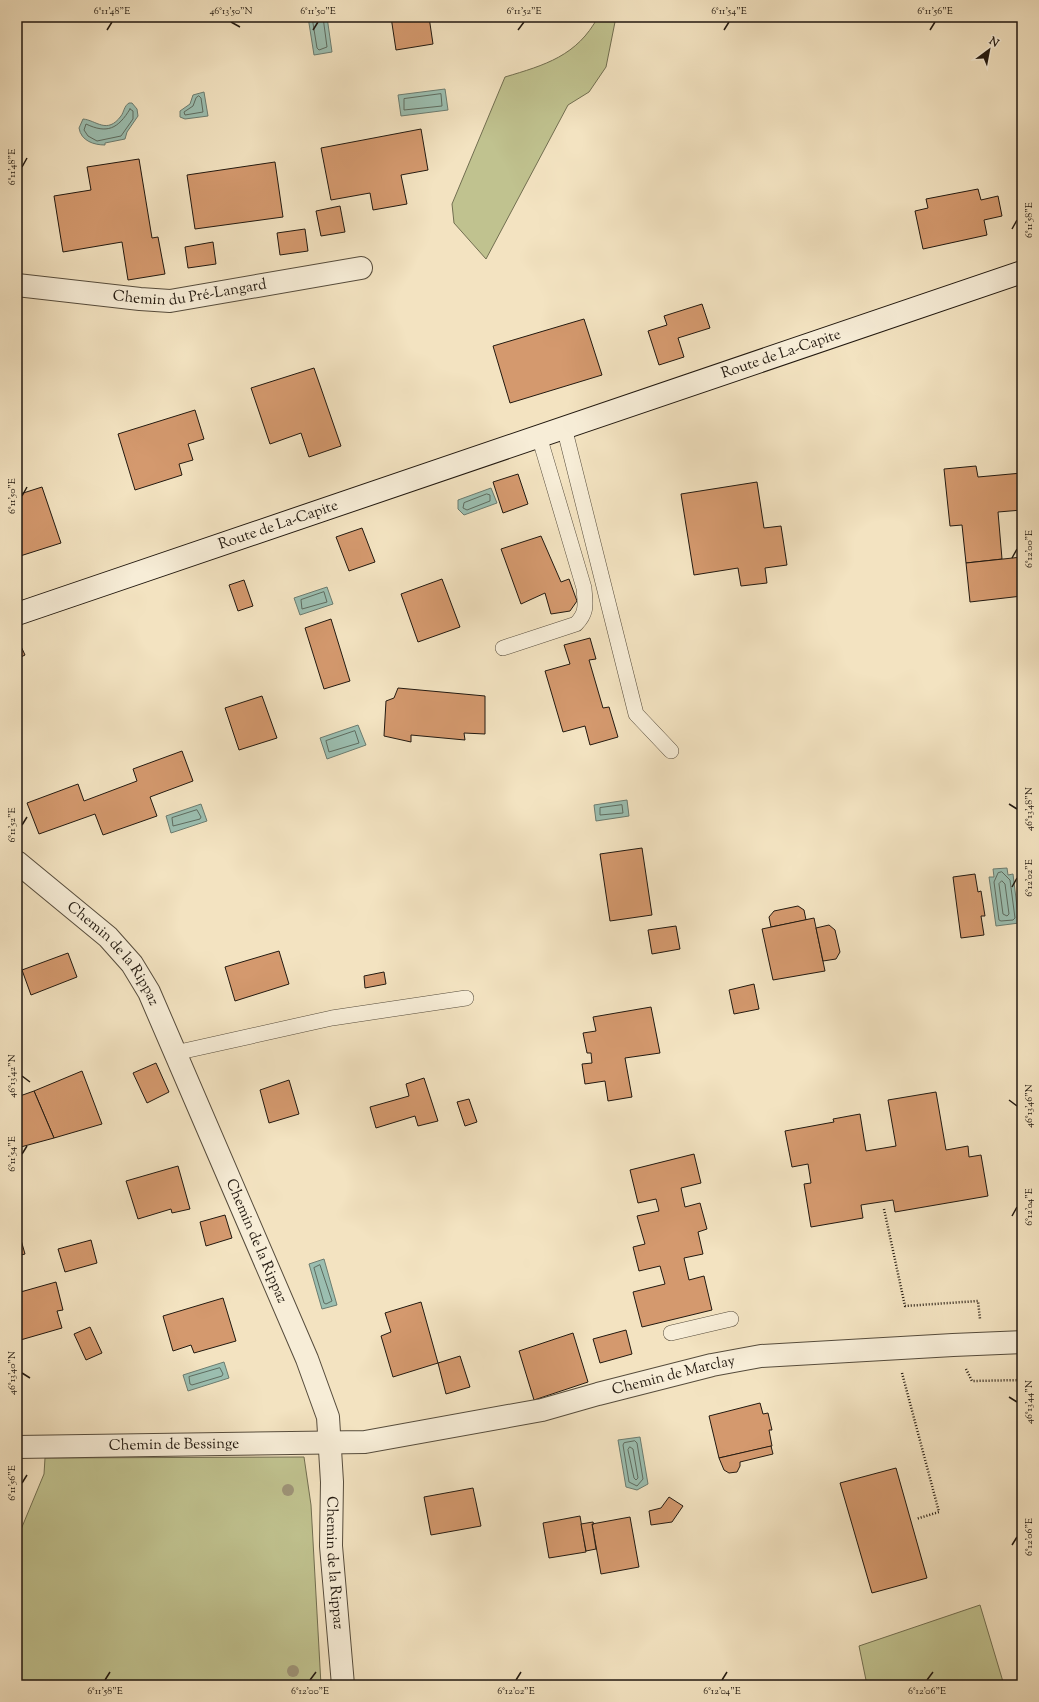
<svg xmlns="http://www.w3.org/2000/svg" width="1039" height="1702" font-family="'Sorts Mill Goudy',serif">
<rect width="100%" height="100%" fill="#f3e3c1"/>
<filter id="stains"><feTurbulence type="fractalNoise" baseFrequency=".005" numOctaves="4"/><feColorMatrix values="0 0 0 0 .2 0 0 0 0 .09 0 0 0 0 .02 0 0 0 .5 -.17"/></filter>
<radialGradient id="worn" r=".72"><stop offset=".6" stop-color="#630" stop-opacity="0"/><stop offset="1" stop-color="#630" stop-opacity=".3"/></radialGradient>
<g fill="#c0c28f" stroke="#716e50">
<path d="M598 17H616L606 67 589 92 568 105 486 259 454 223 452 204 505 77C545 65 577 56 598 17Z"/>
<path d="M304 1457 311 1505 321 1685H17V1539L44 1474 45 1458Z"/>
<path d="M980 1605 1004 1685H867L859 1646Z"/>
</g>
<g fill="#9bbeb0" stroke="#6b7c70">
<path d="M308 17H327L332 52 314 55Z"/>
<path d="M445 89 448 110 401 116 398 95Z"/>
<path d="M204 92 208 116 185 119 180 117V111L190 104 193 95Z"/>
<path d="M129 103H132L137 109 138 116 127 132 125 139 105 143V145C94 145 81 141 79 128L83 119C96 120 107 135 121 116 124 112 124 106 129 103Z"/>
<path d="M491 488 497 503 464 515 458 509V500Z"/>
<path d="M327 587 333 604 300 615 294 598Z"/>
<path d="M358 725 366 745 327 759 320 738Z"/>
<path d="M627 800 629 816 596 821 594 805Z"/>
<path d="M201 804 207 821 171 833 166 816Z"/>
<path d="M1007 868 1008 875 1013 874 1019 923 996 926 989 877H994L993 869Z"/>
<path d="M324 1259 337 1305 322 1309 309 1264Z"/>
<path d="M224 1362 229 1378 188 1391 183 1375Z"/>
<path d="M640 1437 648 1484 637 1490 626 1487 618 1440Z"/>
</g>
<g fill="none" stroke-linecap="round" stroke-linejoin="round">
<g stroke="#5e6c60" stroke-width="1">
<path d="M312 17 317 48 319 50 327 47 323 17"/>
<path d="M441 94 442 106 404 110V99Z"/>
<path d="M199 96 201 98 203 112 185 115 184 112 193 106 196 98Z"/>
<path d="M130 109 133 111V119L121 136 97 141 88 136 84 130 86 124C107 134 118 129 130 109Z"/>
<path d="M487 494 490 495V501L467 510 463 508 464 503Z"/>
<path d="M324 592 327 602 302 609 301 600Z"/>
<path d="M355 731 359 743 329 752 326 741Z"/>
<path d="M622 805 623 813 600 815V808Z"/>
<path d="M197 810 201 817 200 819 173 826 172 818Z"/>
<path d="M1002 872 1010 880 1015 918 1013 920 1001 921 999 920 994 882 998 873Z"/>
<path d="M1002 881 1005 884 1009 914 1007 916 1003 914 999 884Z"/>
<path d="M320 1265 332 1301 326 1304 324 1303 314 1268Z"/>
<path d="M220 1368 223 1374 222 1376 192 1385 190 1384 189 1377Z"/>
<path d="M635 1441 637 1443 643 1479 637 1486 629 1482 623 1445 624 1443Z"/>
<path d="M630 1447 633 1449 638 1478 636 1480 634 1478 628 1450Z"/>
</g>
</g>
<g fill="#d4996e" stroke="#221910">
<path d="M391 17H429L433 44 396 50Z"/>
<path d="M421 129 428 170 401 175 407 204 373 210 370 193 331 200 321 148Z"/>
<path d="M139 159 152 238 158 237 165 274 128 280 122 242 63 252 54 196 91 190 87 167Z"/>
<path d="M275 162 283 217 195 229 187 175Z"/>
<path d="M978 189 981 200 998 196 1002 216 984 220 987 235 923 249 915 211 928 208 926 199Z"/>
<path d="M340 206 345 232 321 236 316 211Z"/>
<path d="M305 229 308 251 280 255 277 233Z"/>
<path d="M213 242 216 264 188 268 185 247Z"/>
<path d="M702 304 710 328 678 338 684 357 659 365 648 331 667 325 664 316Z"/>
<path d="M584 319 602 375 510 403 493 346Z"/>
<path d="M314 368 341 446 309 457 301 433 270 444 251 388Z"/>
<path d="M195 410 204 439 188 444 193 460 179 464 182 475 135 490 118 434Z"/>
<path d="M976 466 978 477 1022 473V510L998 512 1002 559 966 563 962 525 950 526 944 469Z"/>
<path d="M518 474 528 504 503 513 493 482Z"/>
<path d="M757 482 764 528 781 526 787 565 765 568 767 583 741 586 738 568 694 575 681 494Z"/>
<path d="M42 487 61 543 17 557V495Z"/>
<path d="M362 528 375 562 349 571 336 537Z"/>
<path d="M541 536 561 582 569 579 577 601 570 611 551 614 545 593 521 604 501 549Z"/>
<path d="M1022 557V596L970 602 966 563Z"/>
<path d="M442 579 460 627 418 642 401 594Z"/>
<path d="M244 580 253 606 238 611 229 585Z"/>
<path d="M331 619 350 681 324 689 305 628Z"/>
<path d="M590 638 596 659 589 660 603 708 609 707 618 737 590 745 585 726 563 732 545 671 570 664 564 645Z"/>
<path d="M19 642 25 655 17 659V643Z"/>
<path d="M398 688 485 696V734L464 733 465 740 411 735V742L384 736 386 701 394 698Z"/>
<path d="M262 696 277 738 239 750 225 708Z"/>
<path d="M182 751 193 781 150 797 157 816 103 835 95 814 39 834 27 803 78 784 84 801 137 781 133 769Z"/>
<path d="M642 848 652 915 610 921 600 854Z"/>
<path d="M975 874 978 892 981 891 985 916H981L984 935 961 938 953 877Z"/>
<path d="M798 906 804 910 806 920 771 927 769 917 774 911Z"/>
<path d="M814 918 825 971 773 980 762 929Z"/>
<path d="M829 925 835 930 840 952 836 959 823 961 816 928Z"/>
<path d="M676 926 680 949 652 954 648 930Z"/>
<path d="M279 951 289 984 235 1001 225 967Z"/>
<path d="M68 953 77 977 31 995 22 970Z"/>
<path d="M384 972 386 984 365 988 364 976Z"/>
<path d="M754 984 759 1009 734 1014 729 990Z"/>
<path d="M651 1007 660 1053 625 1058 632 1097 608 1101 605 1081 585 1084 582 1064 592 1063 591 1053H587L583 1033 596 1031 593 1017Z"/>
<path d="M156 1063 169 1092 147 1103 133 1073Z"/>
<path d="M82 1071 102 1124 54 1138 34 1091Z"/>
<path d="M424 1078 438 1121 418 1126 415 1116 376 1128 370 1107 409 1096 406 1084Z"/>
<path d="M289 1080 299 1114 269 1123 260 1090Z"/>
<path d="M34 1091 54 1138 17 1148V1097Z"/>
<path d="M936 1092 946 1150 968 1146 969 1157 981 1155 988 1196 895 1212 893 1200 861 1205 863 1218 811 1227 804 1184 811 1183 808 1164 792 1167 785 1131 834 1122 833 1119 860 1114 866 1151 896 1146 888 1100Z"/>
<path d="M469 1099 477 1122 465 1126 457 1102Z"/>
<path d="M694 1154 701 1183 681 1188 685 1207 700 1203 707 1229 698 1232 703 1254 684 1258 689 1280 704 1276 712 1310 642 1327 633 1292 665 1284 660 1266 639 1271 633 1247 645 1244 637 1216 659 1211 656 1199 638 1203 630 1170Z"/>
<path d="M178 1166 190 1209 172 1213 171 1209 138 1219 126 1181Z"/>
<path d="M225 1215 232 1238 206 1246 200 1222Z"/>
<path d="M17 1226 25 1254 17 1256Z"/>
<path d="M91 1240 97 1263 65 1272 58 1249Z"/>
<path d="M56 1282 63 1310 57 1311 62 1328 17 1341V1293Z"/>
<path d="M223 1298 236 1341 194 1353 191 1345 173 1351 163 1316Z"/>
<path d="M421 1302 438 1363 393 1377 381 1336 391 1332 385 1313Z"/>
<path d="M90 1327 102 1353 86 1360 74 1334Z"/>
<path d="M626 1330 632 1354 600 1363 593 1339Z"/>
<path d="M573 1333 588 1382 534 1400 519 1351Z"/>
<path d="M460 1356 470 1387 446 1394 438 1363Z"/>
<path d="M760 1403 763 1414 768 1413 772 1430H769L772 1446 719 1458 709 1416Z"/>
<path d="M771 1446 773 1454 740 1462V1466L737 1472 729 1473 724 1470 719 1458Z"/>
<path d="M896 1468 927 1578 872 1593 840 1483Z"/>
<path d="M473 1488 481 1526 431 1535 424 1497Z"/>
<path d="M669 1497 683 1506 672 1522 651 1525 649 1511 661 1508Z"/>
<path d="M580 1516 586 1552 549 1558 543 1523Z"/>
<path d="M630 1517 639 1567 601 1574 592 1524Z"/>
<path d="M593 1522 594 1524H592L596 1549 586 1551 581 1524Z"/>
</g>
<g fill="none" stroke-linecap="round" stroke-linejoin="round">
<g stroke="#564c3c" stroke-width="16">
<g id="lane">
<path d="M564 427 636 714 671 751"/>
<path d="M503 648 576 624C588 612 585 603 584 588L539 436"/>
<path d="M175 1053 332 1018 466 998"/>
<path d="M671 1333 731 1319"/>
</g>
</g>
<g stroke="#564c3c" stroke-width="24">
<g id="street">
<path id="s1" d="M17 285 140 299 170 301 361 268"/>
<path id="s2" d="M17 862 108 937 132 964 149 992 307 1359 328 1417 332 1482 331 1546 343 1685"/>
<path id="s3" d="M17 1447 365 1442 542 1410 598 1394 712 1365 761 1356 953 1345 1022 1342"/>
</g>
</g>
<g stroke="#221910" stroke-width="24">
<g id="secondary">
<path id="s4" d="M17 614 1022 272"/>
</g>
</g>
<g stroke="#221910" stroke-width="2.5" stroke-dasharray="1 2" stroke-linecap="butt">
<path d="M884 1209 905 1306 978 1301 980 1319"/>
<path d="M966 1369 972 1381 1022 1380"/>
<path d="M902 1373 939 1512 916 1519"/>
</g>
<use href="#lane" stroke="#f7edd7" stroke-width="15"/>
<use href="#street" stroke="#f7edd7" stroke-width="22"/>
<use href="#secondary" stroke="#f7edd7" stroke-width="22"/>
</g>
<g fill="#9e9478">
<circle cx="288" cy="1490" r="6"/>
<circle cx="293" cy="1671" r="6"/>
</g>
<path fill="none" stroke="#221910" stroke-width="1.5" d="M231 22 240 27M107 30 112 22M313 30 318 22M518 30 524 22M724 30 729 22M930 30 935 22M22 167 27 158M1012 229 1017 220M22 496 27 487M1012 558 1017 549M1009 804 1017 809M22 825 27 817M1012 887 1017 878M22 1076 30 1082M1009 1100 1017 1106M22 1154 27 1146M1012 1216 1017 1207M22 1373 30 1378M1009 1397 1017 1402M22 1483 27 1475M1012 1545 1017 1537M105 1680 110 1672M310 1680 316 1672M516 1680 521 1672M722 1680 727 1672M927 1680 933 1672"/>
<g text-anchor="middle" dominant-baseline="central" stroke-width="3.5" stroke-linejoin="round" paint-order="stroke">
<g font-size="15" fill="#221910" stroke="#f7edd7">
<text stroke="none"><textPath href="#s1" startOffset="174">Chemin du Pré-Langard</textPath></text>
<text stroke="none"><textPath href="#s4" startOffset="807">Route de La-Capite</textPath></text>
<text stroke="none"><textPath href="#s4" startOffset="276">Route de La-Capite</textPath></text>
<text stroke="none"><textPath href="#s2" startOffset="134">Chemin de la Rippaz</textPath></text>
<text stroke="none"><textPath href="#s2" startOffset="458">Chemin de la Rippaz</textPath></text>
<text stroke="none"><textPath href="#s3" startOffset="664">Chemin de Marclay</textPath></text>
<text stroke="none"><textPath href="#s3" startOffset="157">Chemin de Bessinge</textPath></text>
<text stroke="none"><textPath href="#s2" startOffset="794">Chemin de la Rippaz</textPath></text>
</g>
</g>
<rect width="1039" height="1702" fill="none" stroke="#f3e3c1" stroke-width="44"/>
<g transform="translate(989 50) rotate(32)" stroke="#f7edd7" stroke-width="3" paint-order="stroke">
<path d="M0-3L7 15L0 10L-7 15Z" fill="#221910"/>
<text y="-6" font-size="11" font-weight="bold" text-anchor="middle" fill="#221910">N</text>
</g>
<rect x="22" y="22" width="995" height="1658" fill="none" stroke="#221910" stroke-width="1.5"/>
<g font-size="10" text-anchor="middle" fill="#221910">
<text x="112" y="14">6°11'48"E</text>
<text x="231" y="14">46°13'50"N</text>
<text x="318" y="14">6°11'50"E</text>
<text x="524" y="14">6°11'52"E</text>
<text x="729" y="14">6°11'54"E</text>
<text x="935" y="14">6°11'56"E</text>
<text transform="translate(11 167) rotate(-90)" y="4">6°11'48"E</text>
<text transform="translate(1028 220) rotate(-90)" y="4">6°11'58"E</text>
<text transform="translate(11 496) rotate(-90)" y="4">6°11'50"E</text>
<text transform="translate(1028 549) rotate(-90)" y="4">6°12'00"E</text>
<text transform="translate(1028 809) rotate(-90)" y="4">46°13'48"N</text>
<text transform="translate(11 825) rotate(-90)" y="4">6°11'52"E</text>
<text transform="translate(1028 878) rotate(-90)" y="4">6°12'02"E</text>
<text transform="translate(11 1076) rotate(-90)" y="4">46°13'42"N</text>
<text transform="translate(1028 1106) rotate(-90)" y="4">46°13'46"N</text>
<text transform="translate(11 1154) rotate(-90)" y="4">6°11'54"E</text>
<text transform="translate(1028 1207) rotate(-90)" y="4">6°12'04"E</text>
<text transform="translate(11 1373) rotate(-90)" y="4">46°13'40"N</text>
<text transform="translate(1028 1402) rotate(-90)" y="4">46°13'44"N</text>
<text transform="translate(11 1483) rotate(-90)" y="4">6°11'56"E</text>
<text transform="translate(1028 1537) rotate(-90)" y="4">6°12'06"E</text>
<text x="105" y="1694">6°11'58"E</text>
<text x="310" y="1694">6°12'00"E</text>
<text x="516" y="1694">6°12'02"E</text>
<text x="722" y="1694">6°12'04"E</text>
<text x="927" y="1694">6°12'06"E</text>
</g>
<rect width="100%" height="100%" filter="url(#stains)"/>
<rect width="100%" height="100%" fill="url(#worn)"/>
</svg>
